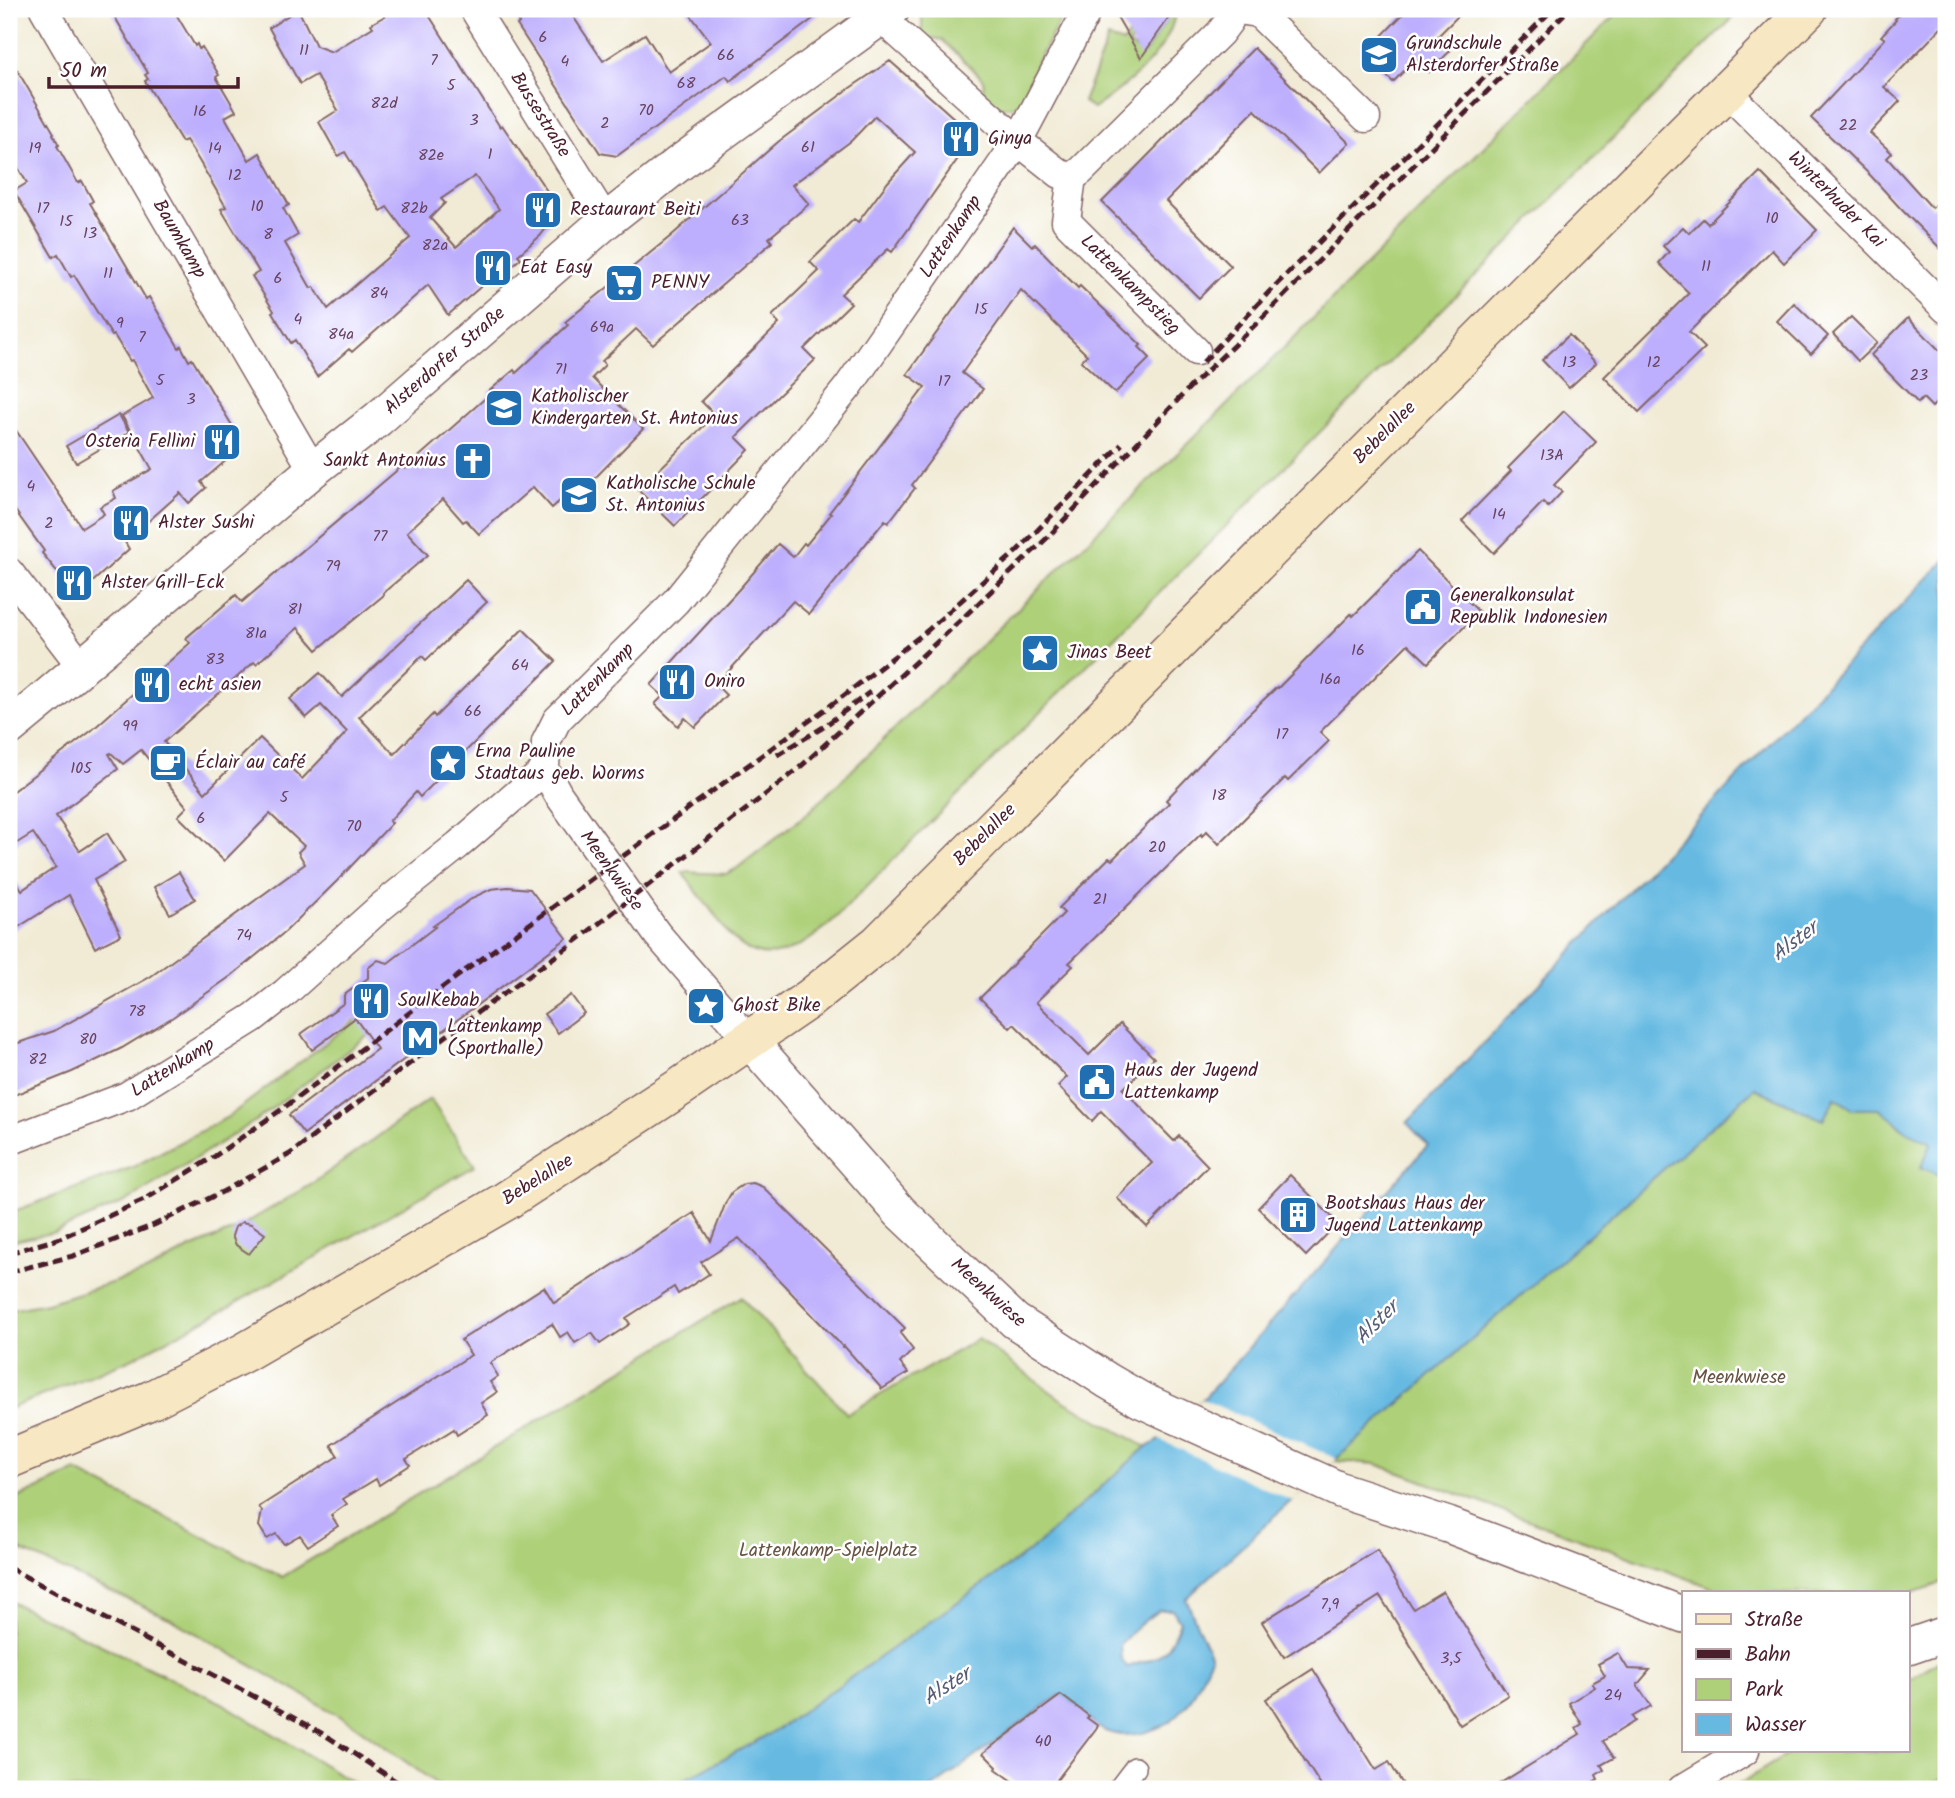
<svg xmlns="http://www.w3.org/2000/svg" width="1955" height="1798" font-family="Kalam,sans-serif">
<rect width="100%" height="100%" fill="#fff"/>
<filter id="ink" filterUnits="userSpaceOnUse"><feTurbulence type="fractalNoise" baseFrequency=".0143" numOctaves="2"/><feDisplacementMap in="SourceGraphic" scale="14" xChannelSelector="R" yChannelSelector="G"/><feConvolveMatrix kernelMatrix="1 2 1 2 8 2 1 2 1" color-interpolation-filters="sRGB"/></filter>
<filter id="wash" filterUnits="userSpaceOnUse"><feTurbulence type="fractalNoise" baseFrequency=".00686" numOctaves="4" result="noise"/><feDisplacementMap in="SourceGraphic" scale="28" xChannelSelector="R" yChannelSelector="G"/><feGaussianBlur stdDeviation="1.57" result="paint"/><feColorMatrix in="noise" values="0 0 0 0 0 0 0 0 0 0 0 0 0 0 0 0 0 1.4 0 .05"/><feComposite in="paint" operator="in"/></filter>
<g filter="url(#wash)">
<rect width="100%" height="100%" fill="#f1ebd5"/>
<g fill="#add078" stroke="#7c7852" stroke-width="2">
<path d="M922 9H1070L1061 19 1038 60 1021 102C1006 112 996 106 982 99L984 80 942 40 932 38 931 45 927 49 922 31Z"/>
<path d="M1170 9H1176C1171 52 1126 86 1093 109L1083 102 1108 38 1123 43 1128 35 1133 38 1129 45 1144 54 1169 17Z"/>
<path d="M1621 9H1742L870 883C838 915 782 985 735 940 728 935 723 926 718 919 706 904 694 888 682 872L726 874 736 869 809 812 1220 412Z"/>
<path d="M361 1016 371 1033 257 1120 127 1201 56 1232 9 1242V1213L133 1167 228 1117Z"/>
<path d="M1755 1088 1823 1120 1835 1098 1853 1109H1881L1906 1131 1932 1143 1921 1167 1946 1178V1582L1908 1594 1727 1593 1376 1464 1334 1461Z"/>
<path d="M430 1099 475 1166 222 1311 131 1359 9 1409V1310L47 1303 146 1272 189 1249 234 1230 309 1186Z"/>
<path d="M741 1297 847 1414 978 1339 1062 1400 1146 1447 1030 1551 775 1731 667 1789H444L350 1722 169 1618 9 1545V1502L76 1471 282 1577Z"/>
<path d="M9 1601 222 1703 364 1789H9Z"/>
<path d="M1946 1656V1777L1923 1789H1731L1793 1751H1908V1680Z"/>
</g>
<path fill="#66bae2" stroke="#586c86" stroke-width="2" fill-rule="evenodd" d="M1946 559V1178L1921 1167 1932 1143 1906 1131 1881 1109H1853L1835 1098 1823 1120 1755 1088 1334 1461 1186 1599 1211 1657C1203 1674 1197 1692 1185 1707 1167 1730 1132 1741 1105 1731 1099 1729 1093 1722 1087 1718L1088 1716 1060 1695 930 1789H667L775 1731 1030 1551 1146 1447 1157 1442 1205 1397 1428 1145 1407 1123ZM1159 1610H1173L1180 1622C1166 1656 1162 1657 1127 1667L1121 1658 1120 1645 1133 1630Z"/>
<path fill="#f1ebd5" d="M1202 1399 1337 1459 1292 1501 1158 1439Z"/>
<g id="blocks">
<g fill="#bdaffd" fill-rule="evenodd">
<path d="M110 9H173L195 46 197 44 199 49 202 47 219 75 216 77 236 111 225 117 249 160 260 153 289 205 283 208 298 235 285 243 311 288 314 287 328 309 410 238 387 207 381 211 345 152 338 156 319 122 338 110 316 75 300 84 269 28 298 9 316 46 332 52 373 27 371 24 385 16 380 9H425L500 127 502 125 549 194 556 207 555 217 540 236 518 255 521 258 502 275 499 271 448 315 428 285 352 352 349 349 317 377 295 340 291 343 272 312 274 311 252 276 259 272 221 209 226 207 198 159 186 140 182 142 145 81 148 79 145 75 148 73ZM475 176 499 209 456 247 430 218 445 203 441 199Z"/>
<path d="M510 9H568L603 61 645 34 669 72 711 42 686 9H826L730 81 726 76 617 156 600 153 517 25 519 23Z"/>
<path d="M1129 9H1175L1141 58 1116 15Z"/>
<path d="M1408 9H1465L1436 38 1450 51 1429 72 1416 59 1393 82 1364 54Z"/>
<path d="M1904 9H1939L1946 16V23L1884 87 1900 101 1870 133 1892 153 1887 158 1932 208 1946 196V254L1901 209 1871 176 1811 118 1885 39 1881 36 1896 20 1895 19Z"/>
<path d="M1254 48 1349 143 1319 173 1255 110 1166 201 1231 266 1199 298 1102 202Z"/>
<path d="M9 56 54 133 53 134 59 145 57 146 78 183 82 181 93 201 90 203 146 299 149 297 179 348 181 346 189 361 192 359 236 432 229 458 201 482 206 488 189 503 180 493 125 542 129 549 77 596 42 553 44 551 9 502V420L82 528 104 514 100 507 116 498 113 491 152 469 122 416 153 398 132 360 130 361 114 335 112 336 74 275 71 277 58 254 53 257 14 191 27 183 13 159 17 156 9 142Z"/>
<path d="M890 61 974 136 892 252 888 249 841 294 851 303 804 349 815 360 736 437 749 450 675 526 638 490 715 415 701 401 779 324 772 316 819 271 810 262 854 219 858 222 888 182 915 152 875 116 851 141 792 185 809 204 769 238 772 242 653 345 636 329 602 361 605 365 592 378 643 429 591 482 594 485 571 506 563 498 552 508 533 487 479 534 466 520 463 522 443 499 407 532 428 555 383 593 384 595 317 650 298 628 256 664 254 662 164 742 205 793 260 738 302 779 347 732 321 705 306 718 290 699 320 673 342 697 466 580 487 602 426 660 422 656 359 717 394 754 433 714 435 717 523 629 556 661 420 797 416 792 389 821 392 823 337 881 286 931 231 976 173 1017 122 1048 72 1072 9 1097V1046L54 1031 150 977 305 864 298 852 304 846 270 814 224 861 178 816 187 807 141 750 123 764 111 753 109 754 118 769 56 816 80 851 107 833 125 862 94 880 121 935 95 948 69 895 9 933V870L22 890 56 867 33 833 9 848V794L91 731 190 643 186 638 236 595 242 602 402 466 405 469 490 394 488 392 514 370 516 373 568 325 565 322 671 236 778 142 850 88Z"/>
<path d="M1760 172 1817 230 1784 263 1772 250 1689 332 1705 348 1639 412 1604 377 1689 293 1659 263 1669 252 1663 246 1683 227 1689 233 1703 219 1708 224Z"/>
<path d="M1013 227 1032 246 1035 244 1078 288 1080 286 1141 345 1139 347 1150 358 1115 393 1081 361 1087 355 1021 290 962 373 983 389 912 485 915 488 888 523 885 520 809 614 793 601 716 685 726 695 695 727 685 718 678 726 655 704 663 696 651 685 741 587 778 544 793 557 804 543 806 545 819 529 831 514 829 513 925 387 907 374Z"/>
<path d="M1794 303 1828 336 1811 354 1777 321Z"/>
<path d="M1851 317 1877 343 1858 361 1833 334Z"/>
<path d="M1908 318 1946 357V393L1932 407 1923 398 1918 403 1871 355Z"/>
<path d="M1569 335 1596 363 1569 388 1542 360Z"/>
<path d="M1564 411 1596 442 1554 485 1562 492 1548 507 1543 502 1494 553 1462 521 1511 471 1508 468Z"/>
<path d="M119 415 129 432 76 463 66 446Z"/>
<path d="M1418 551 1479 612 1428 663 1408 644 1320 732 1329 741 1288 781 1285 778 1219 844 1207 831 1202 836 1201 834 1069 963 1073 966 1036 1002 1089 1055 1120 1024 1154 1058 1123 1089 1174 1141 1179 1136 1208 1166 1147 1227 1117 1198 1152 1163 1101 1111 1092 1121 1058 1086 1067 1077 1014 1024 1010 1028 980 998 1064 913 1059 908 1109 858 1112 860 1169 803 1166 800 1235 727 1277 687 1278 688 1351 614 1353 616Z"/>
<path d="M179 872 195 899 170 914 154 887Z"/>
<path d="M508 887 530 889 567 938 304 1134 289 1115 377 1049 355 1018 312 1050 301 1034 344 1003V995L368 978V968L378 960 388 963 435 927 433 926 474 897 491 889Z"/>
<path d="M571 995 584 1013 558 1033 544 1014Z"/>
<path d="M1290 1175 1338 1223 1306 1256 1258 1208Z"/>
<path d="M753 1183 763 1187 905 1328 900 1333 913 1350 900 1363 908 1373 882 1389 844 1346 843 1347 739 1238 701 1262 709 1274 678 1294 674 1287 626 1318 630 1324 600 1344 592 1333 575 1343 568 1332 560 1337 552 1324 490 1363 498 1376 490 1382 497 1392 481 1403 488 1415 457 1435 454 1429 406 1459 410 1465 379 1485 376 1479 343 1499 347 1504 331 1515 338 1526 308 1546 300 1535 284 1544 276 1534 267 1539 259 1526 262 1511 259 1507 338 1456 331 1445 471 1355 461 1340 544 1287 554 1303 694 1213 711 1241 726 1202 732 1192 744 1184Z"/>
<path d="M242 1222 251 1224 265 1234 249 1254 236 1245 232 1236 235 1227Z"/>
<path d="M1377 1550 1413 1609 1443 1591 1508 1695 1460 1725 1380 1596 1284 1657 1262 1622Z"/>
<path d="M1618 1653 1628 1669 1650 1670 1637 1685 1651 1706 1632 1717 1635 1721 1603 1741 1614 1758 1601 1765 1604 1770 1596 1775 1598 1779 1580 1789H1491L1580 1734 1576 1728 1582 1724 1569 1703 1595 1687 1592 1683 1605 1676 1598 1664Z"/>
<path d="M1313 1669 1376 1770 1389 1762 1406 1789H1323L1266 1699Z"/>
<path d="M1061 1695 1089 1716 1087 1718 1098 1726 1050 1789H1024L996 1769 997 1767 983 1753Z"/>
</g>
</g>
</g>
<g filter="url(#ink)">
<use href="#blocks" fill-opacity="0" stroke="#846666" stroke-width="2"/>
<g fill="none" stroke-linecap="round" stroke-linejoin="round">
<g stroke="#846666" stroke-width="24">
<path id="pedestrian" d="M1119 1789 1135 1768"/>
</g>
<g stroke="#846666" stroke-width="31">
<g id="minor">
<path d="M44 9 313 470"/>
<path d="M474 9 606 221"/>
<path d="M880 17 1018 141 1060 174 1072 177 1081 171 1220 33 1229 21 1232 9 1258 13 1366 118"/>
<path d="M1726 91 1946 309"/>
<path d="M1072 177 1066 221 1196 351"/>
<path d="M9 572 82 667"/>
<path d="M749 1040 657 934 558 794 545 770 546 742 557 720 676 601 848 387 1018 141 1088 9"/>
<path d="M9 1141 127 1096 253 1018 285 993 382 906 458 845 545 770"/>
<path d="M1682 1789 1745 1751"/>
</g>
</g>
<g stroke="#846666" stroke-width="38">
<g id="tertiary">
<path d="M9 728 43 700 313 470 378 419 606 221 677 165 892 9"/>
<path d="M749 1040 900 1212 1015 1321 1108 1381 1141 1400 1340 1490 1448 1525 1684 1615"/>
<path d="M1908 1647 1946 1634"/>
</g>
</g>
<g stroke="#846666" stroke-width="41">
<path id="secondary" d="M9 1459 151 1400 245 1352 504 1202 682 1086 809 999 879 943 1808 9"/>
</g>
<use href="#pedestrian" stroke="#fff" stroke-width="21"/>
<use href="#minor" stroke="#fff" stroke-width="28"/>
<use href="#tertiary" stroke="#fff" stroke-width="35"/>
<use href="#secondary" stroke="#f7e8c3" stroke-width="38"/>
<g stroke="#4a1f2b" stroke-width="5" stroke-dasharray="10 5" stroke-linecap="butt">
<path d="M1203 362 1270 291 1553 9"/>
<path d="M777 755 822 728 870 692"/>
<path d="M9 1253 58 1239 144 1200 215 1156 285 1107 451 981 842 697 928 630 1016 552 1122 444"/>
<path d="M9 1272 73 1256 154 1225 224 1191 290 1154 478 1012 571 945 797 770 948 632 1047 538 1192 385 1257 323 1569 9"/>
<path d="M9 1568 244 1691 325 1735 408 1789"/>
</g>
</g>
</g>
<defs>
<g id="school-square" transform="scale(2.0125)"><rect x="-9" y="-9" width="18" height="18" rx="4" fill="#1f6fb2" stroke="#fff"/><path d="M0-5L7-2L0 1L-7-2ZM-4 1L0 2.5L4 1V4Q0 6-4 4Z" fill="#fff"/></g>
<g id="restaurant-square" transform="scale(2.0125)"><rect x="-9" y="-9" width="18" height="18" rx="4" fill="#1f6fb2" stroke="#fff"/><path d="M-5-6h1v4h1v-4h1v4h1v-4h1v5L-1.5 .5V6h-2V.5L-5-1ZM5-6V6H3V1.5H1.5Q1.5-4 5-6Z" fill="#fff"/></g>
<g id="supermarket-square" transform="scale(2.0125)"><rect x="-9" y="-9" width="18" height="18" rx="4" fill="#1f6fb2" stroke="#fff"/><path d="M-6-5.5h2.5l.6 2H6L4.5 2H-2.5L-4.4-4H-6ZM-1.5 3.2a1.3 1.3 0 1 0 .1 0ZM3 3.2a1.3 1.3 0 1 0 .1 0Z" fill="#fff"/></g>
<g id="church-square" transform="scale(2.0125)"><rect x="-9" y="-9" width="18" height="18" rx="4" fill="#1f6fb2" stroke="#fff"/><path d="M-1.2-6h2.4v3.5h3.3v2.4h-3.3V6h-2.4V-.1h-3.3v-2.4h3.3Z" fill="#fff"/></g>
<g id="civic-square" transform="scale(2.0125)"><rect x="-9" y="-9" width="18" height="18" rx="4" fill="#1f6fb2" stroke="#fff"/><path d="M-.6-6.5H3V-4.5H.6V-3L4-1V1h2V6H-6V1h2V-1L-.6-3ZM-1.2 2.5V6h2.4V2.5Z" fill="#fff"/></g>
<g id="sight-square" transform="scale(2.0125)"><rect x="-9" y="-9" width="18" height="18" rx="4" fill="#1f6fb2" stroke="#fff"/><path d="M0-6L1.8-2.2L6-1.7L2.9 1.2L3.7 5.4L0 3.3L-3.7 5.4L-2.9 1.2L-6-1.7L-1.8-2.2Z" fill="#fff"/></g>
<g id="cafe-square" transform="scale(2.0125)"><rect x="-9" y="-9" width="18" height="18" rx="4" fill="#1f6fb2" stroke="#fff"/><path d="M-5.5-4.5H6V0H3Q3 3.5 0 3.5H-2.5Q-5.5 3.5-5.5 0ZM3-3.2v2h1.7v-2ZM-6 4.5H4V6H-6Z" fill="#fff"/></g>
<g id="metro-square" transform="scale(2.0125)"><rect x="-9" y="-9" width="18" height="18" rx="4" fill="#1f6fb2" stroke="#fff"/><path d="M-5.5 5V-5H-3L0 0L3-5H5.5V5H3V-.5L0 4L-3-.5V5Z" fill="#fff"/></g>
<g id="building-square" transform="scale(2.0125)"><rect x="-9" y="-9" width="18" height="18" rx="4" fill="#1f6fb2" stroke="#fff"/><path d="M-4-6H4V6H1V3H-1V6H-4ZM-2.5-4.3h1.7v1.8h-1.7ZM.8-4.3h1.7v1.8H.8ZM-2.5-1h1.7V.8h-1.7ZM.8-1h1.7V.8H.8Z" fill="#fff"/></g>
</defs>
<g fill-rule="evenodd">
<use href="#school-square" x="1379" y="55"/>
<use href="#restaurant-square" x="961" y="139"/>
<use href="#restaurant-square" x="543" y="210"/>
<use href="#restaurant-square" x="493" y="268"/>
<use href="#supermarket-square" x="624" y="283"/>
<use href="#school-square" x="504" y="408"/>
<use href="#restaurant-square" x="222" y="442"/>
<use href="#church-square" x="473" y="461"/>
<use href="#school-square" x="579" y="495"/>
<use href="#restaurant-square" x="131" y="523"/>
<use href="#restaurant-square" x="74" y="583"/>
<use href="#civic-square" x="1423" y="607"/>
<use href="#sight-square" x="1040" y="653"/>
<use href="#restaurant-square" x="677" y="682"/>
<use href="#restaurant-square" x="152" y="685"/>
<use href="#cafe-square" x="168" y="763"/>
<use href="#sight-square" x="448" y="763"/>
<use href="#restaurant-square" x="371" y="1001"/>
<use href="#sight-square" x="706" y="1006"/>
<use href="#metro-square" x="420" y="1038"/>
<use href="#civic-square" x="1097" y="1082"/>
<use href="#building-square" x="1298" y="1215"/>
</g>
<g text-anchor="middle" dominant-baseline="central" stroke-width="5" stroke-linejoin="round" paint-order="stroke">
<g font-size="16" fill="#674360">
<text x="543" y="37">6</text>
<text x="304" y="50">11</text>
<text x="726" y="55">66</text>
<text x="434" y="60">7</text>
<text x="565" y="61">4</text>
<text x="686" y="83">68</text>
<text x="451" y="85">5</text>
<text x="384" y="103">82d</text>
<text x="646" y="110">70</text>
<text x="200" y="111">16</text>
<text x="474" y="120">3</text>
<text x="605" y="123">2</text>
<text x="1848" y="125">22</text>
<text x="808" y="147">61</text>
<text x="35" y="148">19</text>
<text x="215" y="148">14</text>
<text x="490" y="154">1</text>
<text x="431" y="155">82e</text>
<text x="235" y="175">12</text>
<text x="257" y="206">10</text>
<text x="43" y="208">17</text>
<text x="414" y="208">82b</text>
<text x="1772" y="218">10</text>
<text x="740" y="220">63</text>
<text x="66" y="221">15</text>
<text x="90" y="233">13</text>
<text x="268" y="234">8</text>
<text x="435" y="245">82a</text>
<text x="1706" y="266">11</text>
<text x="108" y="273">11</text>
<text x="278" y="278">6</text>
<text x="379" y="293">84</text>
<text x="981" y="309">15</text>
<text x="298" y="319">4</text>
<text x="120" y="323">9</text>
<text x="602" y="327">69a</text>
<text x="341" y="334">84a</text>
<text x="142" y="337">7</text>
<text x="1569" y="362">13</text>
<text x="1654" y="362">12</text>
<text x="561" y="369">71</text>
<text x="1919" y="375">23</text>
<text x="160" y="380">5</text>
<text x="944" y="381">17</text>
<text x="191" y="399">3</text>
<text x="1552" y="455">13A</text>
<text x="31" y="486">4</text>
<text x="1499" y="514">14</text>
<text x="49" y="523">2</text>
<text x="380" y="536">77</text>
<text x="333" y="566">79</text>
<text x="295" y="609">81</text>
<text x="256" y="633">81a</text>
<text x="1358" y="650">16</text>
<text x="215" y="659">83</text>
<text x="520" y="665">64</text>
<text x="1330" y="679">16a</text>
<text x="473" y="711">66</text>
<text x="130" y="726">99</text>
<text x="1282" y="734">17</text>
<text x="81" y="768">105</text>
<text x="1219" y="795">18</text>
<text x="284" y="797">5</text>
<text x="201" y="818">6</text>
<text x="354" y="826">70</text>
<text x="1157" y="847">20</text>
<text x="1100" y="899">21</text>
<text x="244" y="935">74</text>
<text x="137" y="1011">78</text>
<text x="88" y="1039">80</text>
<text x="38" y="1059">82</text>
<text x="1330" y="1604">7,9</text>
<text x="1451" y="1658">3,5</text>
<text x="1613" y="1695">24</text>
<text x="1043" y="1741">40</text>
</g>
<g font-size="19" fill="#4a1f2b" stroke="#fff" text-anchor="start">
<text x="1406" y="44">Grundschule<tspan x="1406" dy="22">Alsterdorfer Straße</tspan></text>
<text x="988" y="139">Ginya</text>
<text x="570" y="210">Restaurant Beiti</text>
<text x="520" y="268">Eat Easy</text>
<text x="651" y="283">PENNY</text>
<text x="531" y="397">Katholischer<tspan x="531" dy="22">Kindergarten St. Antonius</tspan></text>
<text x="195" y="442" text-anchor="end">Osteria Fellini</text>
<text x="446" y="461" text-anchor="end">Sankt Antonius</text>
<text x="606" y="484">Katholische Schule<tspan x="606" dy="22">St. Antonius</tspan></text>
<text x="158" y="523">Alster Sushi</text>
<text x="101" y="583">Alster Grill-Eck</text>
<text x="1450" y="596">Generalkonsulat<tspan x="1450" dy="22">Republik Indonesien</tspan></text>
<text x="1067" y="653">Jinas Beet</text>
<text x="704" y="682">Oniro</text>
<text x="179" y="685">echt asien</text>
<text x="475" y="752">Erna Pauline<tspan x="475" dy="22">Stadtaus geb. Worms</tspan></text>
<text x="195" y="763">Éclair au café</text>
<text x="398" y="1001">SoulKebab</text>
<text x="733" y="1006">Ghost Bike</text>
<text x="447" y="1027">Lattenkamp<tspan x="447" dy="22">(Sporthalle)</tspan></text>
<text x="1124" y="1071">Haus der Jugend<tspan x="1124" dy="22">Lattenkamp</tspan></text>
<text x="1325" y="1204">Bootshaus Haus der<tspan x="1325" dy="22">Jugend Lattenkamp</tspan></text>
</g>
<g font-size="19" fill="#4a1f2b" stroke="#fff">
<text transform="translate(540 115) rotate(58)">Bussestraße</text>
<text transform="translate(1836 200) rotate(45)">Winterhuder Kai</text>
<text transform="translate(951 237) rotate(-56)">Lattenkamp</text>
<text transform="translate(179 239) rotate(60)">Baumkamp</text>
<text transform="translate(1130 285) rotate(45)">Lattenkampstieg</text>
<text transform="translate(445 361) rotate(-41)">Alsterdorfer Straße</text>
<text transform="translate(1385 433) rotate(-45)">Bebelallee</text>
<text transform="translate(598 680) rotate(-45)">Lattenkamp</text>
<text transform="translate(985 835) rotate(-45)">Bebelallee</text>
<text transform="translate(611 871) rotate(54)">Meenkwiese</text>
<text transform="translate(173 1068) rotate(-32)">Lattenkamp</text>
<text transform="translate(538 1180) rotate(-32)">Bebelallee</text>
<text transform="translate(988 1293) rotate(42)">Meenkwiese</text>
</g>
<g font-size="19" fill="#685442" stroke="#fff">
<text x="1739" y="1378">Meenkwiese</text>
<text x="828" y="1551">Lattenkamp-Spielplatz</text>
</g>
<g font-size="21" font-style="italic" fill="#555d74" stroke="#fff">
<text transform="translate(1795 942) rotate(-37)">Alster</text>
<text transform="translate(1377 1323) rotate(-45)">Alster</text>
<text transform="translate(947 1687) rotate(-33)">Alster</text>
</g>
</g>
<rect width="1955" height="1798" fill="none" stroke="#fff" stroke-width="35"/>
<rect x="1682" y="1591" width="228" height="161" fill="#ffffff" stroke="#b7a5aa" stroke-width="2"/>
<rect x="1696" y="1614" width="35" height="10" fill="#f7e8c3" stroke="#b7a5aa" stroke-width="2"/>
<text x="1745" y="1626" font-size="21" fill="#4a1f2b">Straße</text>
<rect x="1696" y="1649" width="35" height="10" fill="#4a1f2b" stroke="#b7a5aa" stroke-width="2"/>
<text x="1745" y="1661" font-size="21" fill="#4a1f2b">Bahn</text>
<rect x="1696" y="1679" width="35" height="21" fill="#add078" stroke="#b7a5aa" stroke-width="2"/>
<text x="1745" y="1696" font-size="21" fill="#4a1f2b">Park</text>
<rect x="1696" y="1714" width="35" height="21" fill="#66bae2" stroke="#b7a5aa" stroke-width="2"/>
<text x="1745" y="1731" font-size="21" fill="#4a1f2b">Wasser</text>
<path d="M49 77v10h189v-10" fill="none" stroke="#4a1f2b" stroke-width="3.5"/>
<text x="60" y="77" font-size="21" fill="#4a1f2b" stroke="#ffffff" stroke-width="5" paint-order="stroke">50 m</text>
</svg>
